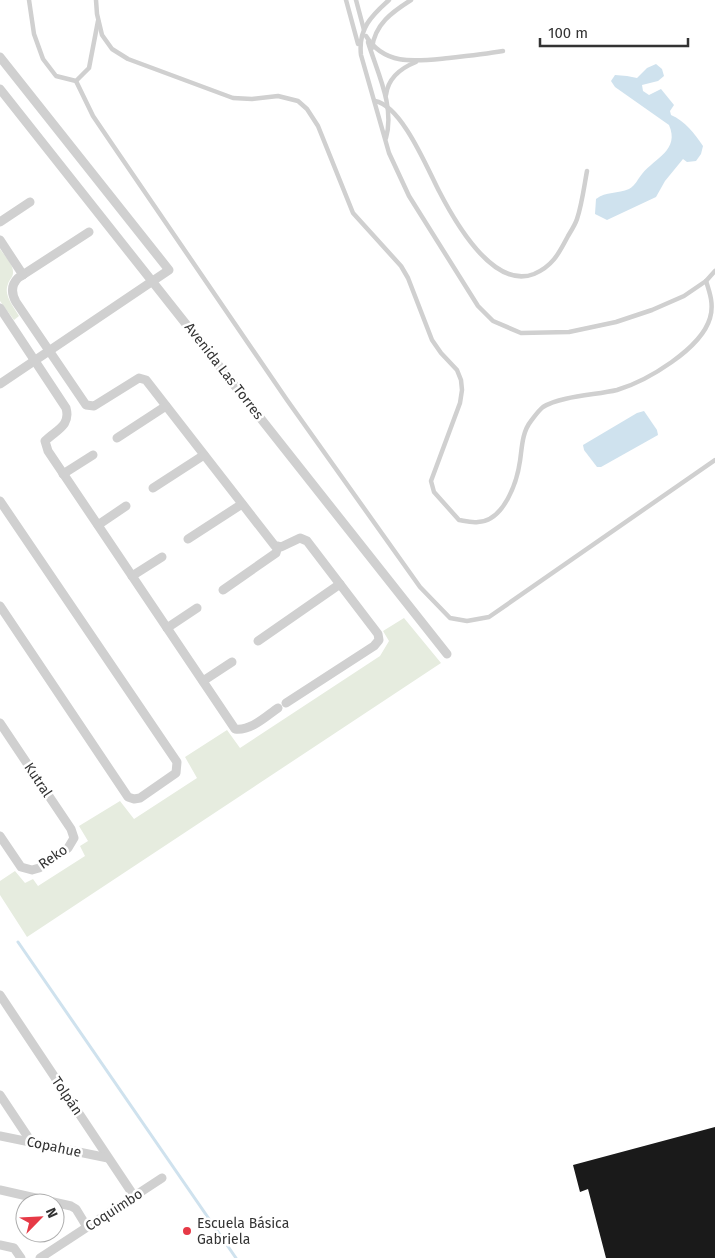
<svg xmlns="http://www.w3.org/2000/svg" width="715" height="1258" font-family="'Fira Sans',sans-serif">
<rect width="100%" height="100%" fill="#fff"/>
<g fill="#e6ecdf">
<path d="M0 249C4 255 14 265 13 273 13 277 9 280 8 284 3 295 14 307 19 316L14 320 0 301Z"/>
<path d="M404 618 441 663 27 937 0 895V881L15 871 25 883 33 879 38 886 85 856 80 846 88 841 79 826 120 801 134 819 197 778 185 757 227 730 240 748 380 656 389 641 383 631Z"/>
</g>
<g fill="#cfe2ee">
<path d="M656 64 662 69 664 76 658 81 642 85 643 91 649 95 661 89 674 105 670 111 671 115C685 121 695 134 703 146L701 154 696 161 687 162 683 159 665 181 656 197 607 220 595 214 596 199C606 191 618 194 629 189 636 185 637 180 642 174 655 158 680 150 669 125L615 87 611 81 615 75 627 76 637 78 647 68Z"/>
<path d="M644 411 657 430 658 435 601 467H597L584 450 583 445 637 413Z"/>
</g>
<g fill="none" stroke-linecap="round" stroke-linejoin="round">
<path stroke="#cfe2ee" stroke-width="3" d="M18 942 236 1258"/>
</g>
<path fill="#1a1a1a" d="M715 1127V1258H606L588 1189 580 1192 573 1165Z"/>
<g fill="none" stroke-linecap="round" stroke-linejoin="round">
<g stroke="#d0d0d0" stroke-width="4.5">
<path d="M29 0 34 34 43 59 56 76 76 81 89 68 98 21"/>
<path d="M96 0 97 14 102 35 112 49 128 59 233 98 252 99 278 96 298 101 307 109 318 126 353 213 401 266 408 278 432 340 441 353 457 370 461 380 462 390 460 403 431 481 434 492 459 520C465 521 472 523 478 522 504 521 517 482 520 461 522 448 522 432 531 421 534 417 539 410 543 407 561 396 596 395 617 390 647 381 701 349 710 318 714 305 710 293 706 281"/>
<path d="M346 0 358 44"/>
<path d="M356 0 364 30"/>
<path d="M389 0C371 16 358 29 361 55L389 153 409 196 478 306 493 321 521 333 569 332 616 322 652 310 684 296 706 281 715 271"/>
<path d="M366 36C385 67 418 61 449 58 467 56 485 54 503 51"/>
<path d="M368 42C377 72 395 106 386 138"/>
<path d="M372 48C375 24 392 12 411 0"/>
<path d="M76 81 93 116 112 144 287 400 420 587 450 618 467 621 489 617 715 460"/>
<path d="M386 95C388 78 401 68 416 62"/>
<path d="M375 101C402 106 427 168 439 191 454 220 493 290 534 274 553 266 559 253 568 236 571 231 575 225 577 219 582 204 584 187 587 171"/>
</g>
<g stroke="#d0d0d0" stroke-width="9">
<path d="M0 57 169 270 0 384"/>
<path d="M0 89 447 654"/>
<path d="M0 222 30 202"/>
<path d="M89 232 18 278C11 285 11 293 16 302L86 405 94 406 139 378 146 380 275 546 281 547 300 538 307 541 378 634 379 640 374 646 286 703"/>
<path d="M0 240 23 275"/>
<path d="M0 308 66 408C71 426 56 430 45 441L48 451 235 729C251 731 265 717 278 708"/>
<path d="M117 438 166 406"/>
<path d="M63 474 93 455"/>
<path d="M153 488 204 455"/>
<path d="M0 501 177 762 176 773 140 798 134 799 128 797 0 606"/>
<path d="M98 525 126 506"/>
<path d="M188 539 242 504"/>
<path d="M132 576 162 557"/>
<path d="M223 590 276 553 278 546"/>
<path d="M167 628 197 608"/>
<path d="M258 641 340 584"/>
<path d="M203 681 232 662"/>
<path d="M0 723 71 829 74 838 68 848 39 868 32 870 21 867 0 836"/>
<path d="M0 995 134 1196"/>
<path d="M0 1095 32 1143"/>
<path d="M0 1136 108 1158"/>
<path d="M0 1190 71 1206 76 1209 87 1227"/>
<path d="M0 1245 14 1248 21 1258"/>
<path d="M40 1258 162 1178"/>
</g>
</g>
<circle fill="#e63946" stroke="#fff" stroke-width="2" cx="187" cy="1231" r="5"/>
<g text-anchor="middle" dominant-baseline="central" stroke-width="5" stroke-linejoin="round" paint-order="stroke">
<g font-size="14" fill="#333" stroke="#fff">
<text transform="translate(224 371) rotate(52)">Avenida Las Torres</text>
<text transform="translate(38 780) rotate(56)">Kutral</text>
<text transform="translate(53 857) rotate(-35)">Reko</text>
<text transform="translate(67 1096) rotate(56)">Tolpán</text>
<text transform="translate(54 1147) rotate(12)">Copahue</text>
<text transform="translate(114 1210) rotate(-33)">Coquimbo</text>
</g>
<g font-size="14" fill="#333" stroke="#fff" text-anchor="start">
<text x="197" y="1223">Escuela Básica<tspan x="197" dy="16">Gabriela</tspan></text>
</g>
</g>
<g transform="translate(40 1218) rotate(66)"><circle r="24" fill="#ffffff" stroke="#adadad"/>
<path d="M0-4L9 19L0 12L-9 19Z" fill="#e63946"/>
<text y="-8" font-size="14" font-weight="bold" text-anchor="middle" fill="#333333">N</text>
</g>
<path d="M540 38v8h148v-8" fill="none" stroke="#333333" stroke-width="2.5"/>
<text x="548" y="38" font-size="15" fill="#333333" stroke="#ffffff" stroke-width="4" paint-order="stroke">100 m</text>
</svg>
